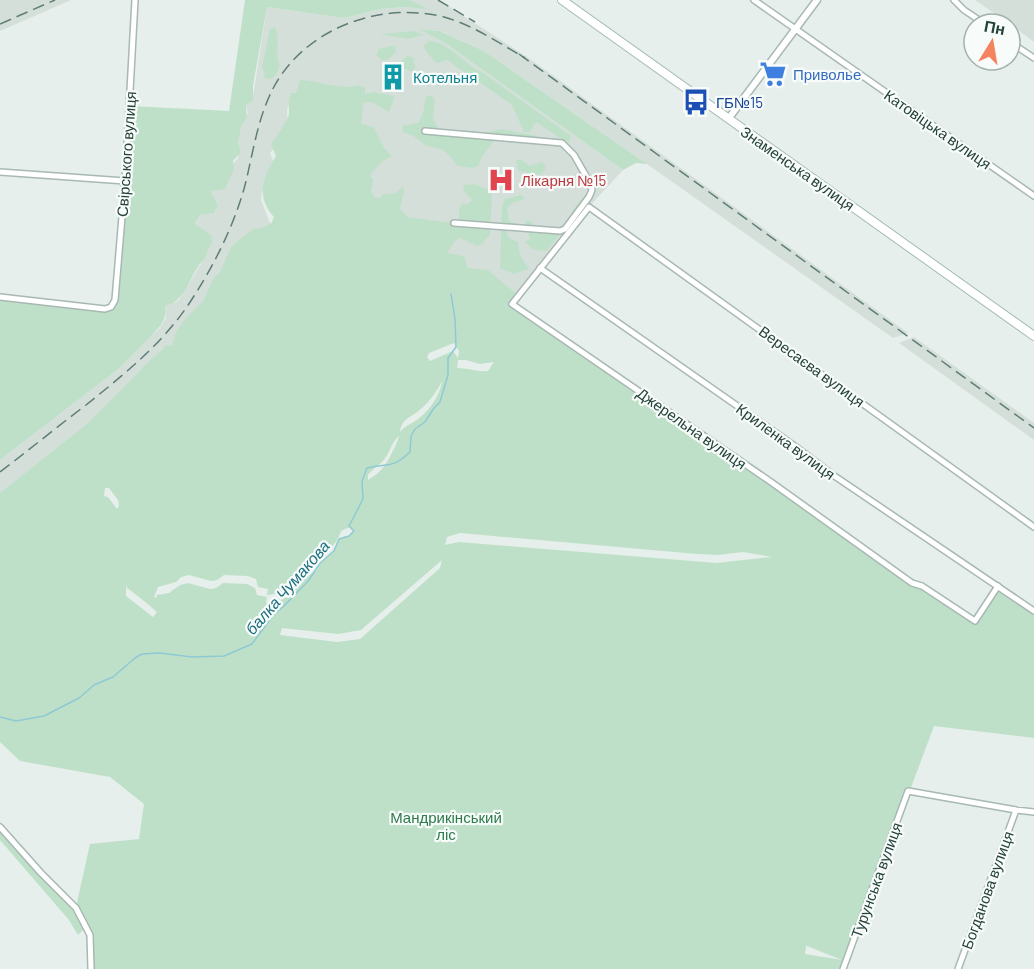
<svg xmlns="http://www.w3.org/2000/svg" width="1034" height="969" font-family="Barlow,sans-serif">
<rect width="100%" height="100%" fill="#e6efeb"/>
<g fill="#d4dfda">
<path d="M0 0H71L0 31Z"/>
<path d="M410 0H439L530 59 908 333 893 338 647 164 484 51 441 31 421 29 445 43 623 170 589 207 519 296 468 268 447 253 404 236 290 102 287 110 288 125 275 148 270 153 275 165 262 191 261 200 269 221 273 226 222 273 171 348 86 433 0 498V460L121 367 136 352 149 337 159 329 166 318 165 306 178 301 206 256V249L202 229 195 225 200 215 214 213 218 205 211 190 238 158V143L242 124 248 113 246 104 253 96 267 7 344 18 381 9 404 7 425 8Z"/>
<path d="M975 0H1034V42L1010 24Z"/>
<path d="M914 337 1034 423V440L899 343Z"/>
</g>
<g fill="#bfe0c8" fill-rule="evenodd">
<path d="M245 0H410L428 9 404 7 381 9 344 18 267 7 253 86V101L246 105 247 118 242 124 238 143 241 152 233 161 234 169 225 189 211 191 218 205 214 213 200 215 195 224 211 235 212 243C207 249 208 253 204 260 202 262 199 264 198 267 188 281 184 302 165 306 168 323 157 328 148 339 139 349 130 358 121 367L0 460V297L105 309 115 300 130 106 229 111Z"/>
<path d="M275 27C281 37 274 52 280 65L275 76 270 79 264 78 265 73 262 67 270 29Z"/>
<path d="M419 29 440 31 484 51 647 164 636 163 623 170 445 43Z"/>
<path d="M413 31 424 35 407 39 380 34Z"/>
<path d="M429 41C450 42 464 65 482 72L571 136 569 142 564 141 536 122 530 132H524L512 105 508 102 447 60 436 63 425 50 424 45Z"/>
<path d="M390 46H395L396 52 387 60H381L376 55 379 49Z"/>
<path d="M407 56 413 57 415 68 412 72 406 69 400 71 395 68Z"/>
<path d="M300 80C318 80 342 91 358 85L365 88V94L373 92 395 96 389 112 372 102H366L363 104 361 124 374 127 384 148 392 156 381 162 370 175 373 180 371 191 373 196 379 199 383 194H394L403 187 404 192 400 209 407 217 446 222 459 221V209L462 204H467L472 200 464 191 463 185 474 184 490 190 492 195 490 236 485 239 483 244 477 246 460 238 455 241 447 253 464 256 468 268 488 270 519 296 513 303 912 583 975 621 998 587 1034 611V738L934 726 843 969H91V950L85 928 78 935 69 920 0 840V827L76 907 90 844 139 839 144 804 110 777 20 761 0 742V493L87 424 141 370C148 360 158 356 166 345L172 346 176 332 186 318 203 301 213 279 220 272 231 247 253 229 262 228 271 224 274 217C255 196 263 177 276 156L271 144C275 140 288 119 289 114 289 106 288 101 291 93H296ZM454 343 459 351 458 358 453 351 430 361 427 357 429 353ZM458 360H466L480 364 494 362 488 371C477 372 468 368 457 368ZM442 381C440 396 428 413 415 421 409 425 405 426 400 432 402 417 412 418 422 408 430 401 437 391 442 381ZM399 436C398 442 386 466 380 471 376 475 372 477 368 480V475C373 468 382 464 386 457 391 449 392 442 399 436ZM105 488H109L118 500 119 506 117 509 108 497 104 496ZM350 527 353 531 349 536 339 539 334 552 320 563 317 570 304 578 291 594 280 601 266 603 267 597 257 595 255 588 247 584 223 583 216 588 210 589 188 583 180 585 169 593 157 595 156 598 154 597 158 587 176 582 181 577 189 575 211 581 217 580 224 575 248 576 256 579 258 587 268 589 267 595C272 594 277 594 281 592 293 588 298 577 306 569 319 558 336 548 341 531ZM460 533 697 554 718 555 743 552 772 557 717 563 459 542 445 545 447 537ZM442 560 440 568 360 639 337 642 280 635 282 628 338 634 361 630ZM126 585 127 588C137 595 149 605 157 612L153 617 126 596ZM806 946H807L842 960 805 954Z"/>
<path d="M426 96H432L435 101 433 119 443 136 455 137 472 131 485 133 502 129 538 136 542 141 498 136 483 155 478 166 473 168 457 166 451 157 443 150 427 146 413 136 403 132 402 126 418 123 423 113Z"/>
<path d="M516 160H522L530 166 542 162 546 166 544 172 540 175 518 171Z"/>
<path d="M522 195 525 199 514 202 507 208 509 221 513 222 514 226 507 231C507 239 512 239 518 242L520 255 529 269 514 274 500 268 502 206 505 199Z"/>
<path d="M585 198 565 229 546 251 534 250 525 242 530 239 525 221H531C541 235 542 236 560 231 569 221 572 205 585 198Z"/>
</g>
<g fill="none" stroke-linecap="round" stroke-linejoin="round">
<path stroke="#8ec9d4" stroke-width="1.5" d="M0 717 16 721 44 716 79 698 94 685 113 677 135 658 142 654 160 653 192 657 224 656 252 644 274 614 283 607 309 580 320 563 334 551 339 539 349 536 354 531 349 526 363 499 362 481 367 468C389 463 392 469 410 452L411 436 415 429 425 422 434 408 440 402 448 375V358L456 347 455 319 451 294"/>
<g stroke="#a8b8b2" stroke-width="8">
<g id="minor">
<path d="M754 0 1034 196"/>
<path d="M954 0 964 10 985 24"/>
<path d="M1010 42 1034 58"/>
<path d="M425 131 562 143 574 155 590 183 592 190 589 197 565 229 560 231 454 223"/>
<path d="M0 172 125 181"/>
<path d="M540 268 796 447 833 475 1034 611"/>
<path d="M0 297 105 309 111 307 115 300 125 181 135 0"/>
<path d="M998 586 975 621 922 586 912 583 771 482 512 304 589 207 1034 527"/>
<path d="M0 827 41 873 76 908 90 935 91 969"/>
<path d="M843 969 908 791 1016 810 1034 812"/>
<path d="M958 969 1016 810"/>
</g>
</g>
<g stroke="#a8b8b2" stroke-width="9">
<path id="tertiary" d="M729 118 817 0"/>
</g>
<g stroke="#a4bbb3" stroke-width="10">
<path id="secondary" d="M562 0 1034 336"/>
</g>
<use href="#minor" stroke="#fff" stroke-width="5"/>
<use href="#tertiary" stroke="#fff" stroke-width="6"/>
<use href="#secondary" stroke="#fff" stroke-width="8"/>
<g stroke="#5f7d75" stroke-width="1.5" stroke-dasharray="12 6" stroke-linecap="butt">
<path d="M438 0 475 22"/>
<path d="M0 24 55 0"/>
<path d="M519 54 1034 428"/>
<path d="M0 472C29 450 57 427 86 405 127 372 166 341 194 296 215 263 233 227 244 189 252 159 256 126 269 97 297 32 376 0 444 17 473 25 499 43 525 58"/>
</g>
</g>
<defs>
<g id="supermarket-bare" transform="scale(2.07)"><path d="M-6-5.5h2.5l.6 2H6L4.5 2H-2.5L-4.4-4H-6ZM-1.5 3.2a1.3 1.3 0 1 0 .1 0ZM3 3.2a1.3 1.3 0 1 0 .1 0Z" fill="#3f7fe0" stroke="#f7fbf9" stroke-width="2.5" paint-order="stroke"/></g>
<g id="building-bare" transform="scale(2.07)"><path d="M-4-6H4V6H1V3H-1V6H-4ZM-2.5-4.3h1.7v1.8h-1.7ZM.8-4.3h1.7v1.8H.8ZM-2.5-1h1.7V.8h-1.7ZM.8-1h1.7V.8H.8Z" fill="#0f9aa8" stroke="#f7fbf9" stroke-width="2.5" paint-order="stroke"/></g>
<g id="bus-bare" transform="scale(2.07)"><path d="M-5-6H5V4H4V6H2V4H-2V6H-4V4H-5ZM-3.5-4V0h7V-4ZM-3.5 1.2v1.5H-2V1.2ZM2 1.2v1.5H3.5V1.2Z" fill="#1a4fb4" stroke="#f7fbf9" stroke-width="2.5" paint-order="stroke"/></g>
<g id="hospital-bare" transform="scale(2.07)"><path d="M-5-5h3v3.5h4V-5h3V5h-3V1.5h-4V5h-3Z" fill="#e0444e" stroke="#f7fbf9" stroke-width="2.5" paint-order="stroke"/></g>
</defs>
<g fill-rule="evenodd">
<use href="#supermarket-bare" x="773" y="74"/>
<use href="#building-bare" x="393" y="77"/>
<use href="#bus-bare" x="696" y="102"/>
<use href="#hospital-bare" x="501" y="180"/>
</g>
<g text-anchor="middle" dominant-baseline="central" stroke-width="4.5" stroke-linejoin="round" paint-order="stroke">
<g font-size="15" fill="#366cbe" stroke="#f7fbf9" text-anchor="start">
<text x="793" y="74">Приволье</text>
</g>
<g font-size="15" fill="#0d838f" stroke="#f7fbf9" text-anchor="start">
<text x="413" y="77">Котельня</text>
</g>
<g font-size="15" fill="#164399" stroke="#f7fbf9" text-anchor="start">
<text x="716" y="102">ГБ№15</text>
</g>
<g font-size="15" fill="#24423a" stroke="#f7fbf9">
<text transform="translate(938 129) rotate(35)">Катовіцька вулиця</text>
<text transform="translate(126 154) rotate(-86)">Свірського вулиця</text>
<text transform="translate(798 168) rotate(35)">Знаменська вулиця</text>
<text transform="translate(812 366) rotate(36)">Вересаєва вулиця</text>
<text transform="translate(692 428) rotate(35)">Джерельна вулиця</text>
<text transform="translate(786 441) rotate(36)">Криленка вулиця</text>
<text transform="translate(876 880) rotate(-70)">Турунська вулиця</text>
<text transform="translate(987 890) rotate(-70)">Богданова вулиця</text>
</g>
<g font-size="15" fill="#be3a42" stroke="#f7fbf9" text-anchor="start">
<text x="521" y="180">Лікарня №15</text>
</g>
<g font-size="15" fill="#2d7a4b" stroke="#f7fbf9">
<text x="446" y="817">Мандрикінський<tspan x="446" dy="17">ліс</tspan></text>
</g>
<g font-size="16" font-style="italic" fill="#1c6f80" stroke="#f7fbf9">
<text transform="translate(287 587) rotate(-49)">балка Чумакова</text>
</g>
</g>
<g transform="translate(992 42) rotate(11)"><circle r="28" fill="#f7fbf9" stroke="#a3b1ad" stroke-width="1.5"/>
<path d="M0-4.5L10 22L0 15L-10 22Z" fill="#f4845f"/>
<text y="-9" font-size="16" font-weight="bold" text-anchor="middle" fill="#24423a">Пн</text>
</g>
</svg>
